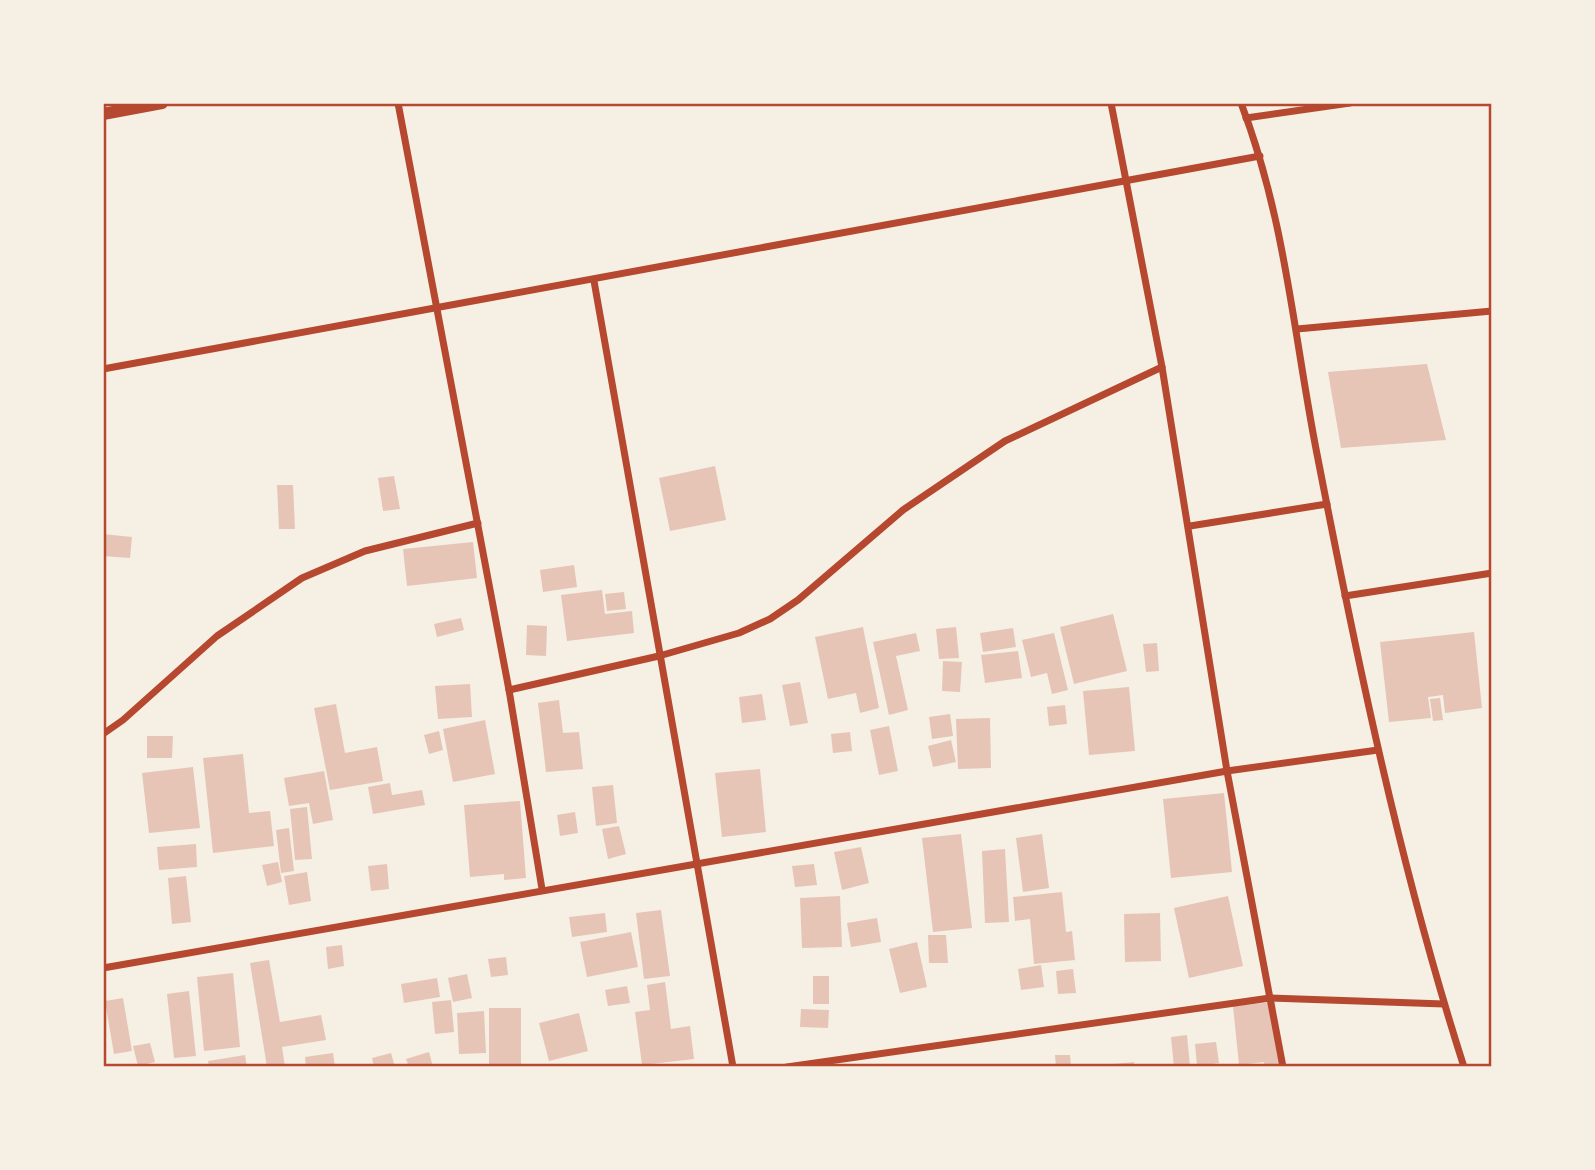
<svg xmlns="http://www.w3.org/2000/svg" width="1595" height="1170" font-family="'Exo 2',sans-serif">
<rect width="100%" height="100%" fill="#f6efe4"/>
<g fill="#e6c5b7">
<path d="M1427 364 1446 440 1341 448 1328 372Z"/>
<path d="M715 466 726 520 670 531 659 478Z"/>
<path d="M394 476 400 509 383 511 378 478Z"/>
<path d="M277 485H293L295 529H279Z"/>
<path d="M103 534 132 537 130 558 103 556Z"/>
<path d="M473 542 477 578 407 586 403 549Z"/>
<path d="M574 565 577 587 543 592 540 570Z"/>
<path d="M602 590 605 614 632 611 634 633 567 641 561 595Z"/>
<path d="M624 592 626 609 607 611 605 594Z"/>
<path d="M1113 614 1127 671 1074 684 1060 627Z"/>
<path d="M461 618 464 630 437 637 434 624Z"/>
<path d="M527 625 547 626 546 656 526 655Z"/>
<path d="M863 627 879 708 860 713 856 693 828 699 815 637Z"/>
<path d="M956 627 959 658 939 659 936 629Z"/>
<path d="M1013 628 1016 647 983 652 980 633Z"/>
<path d="M1474 632 1482 708 1445 713 1443 695 1428 697 1431 718 1389 722 1380 642Z"/>
<path d="M916 633 920 651 896 656 908 710 889 715 873 642Z"/>
<path d="M1054 633 1068 690 1052 694 1047 673 1031 677 1022 640Z"/>
<path d="M1157 643 1159 671 1146 672 1143 644Z"/>
<path d="M1018 651 1022 678 985 683 981 655Z"/>
<path d="M943 661 962 662 960 692 942 691Z"/>
<path d="M800 682 808 723 790 726 782 685Z"/>
<path d="M470 684 472 717 438 719 435 686Z"/>
<path d="M1129 687 1135 751 1089 755 1083 691Z"/>
<path d="M762 694 766 720 742 723 739 697Z"/>
<path d="M1440 698 1443 720 1433 721 1430 699Z"/>
<path d="M559 700 563 733 579 732 583 769 546 772 538 703Z"/>
<path d="M336 704 345 753 377 747 383 781 330 790 314 708Z"/>
<path d="M1065 705 1067 724 1049 726 1047 707Z"/>
<path d="M950 714 953 736 932 739 929 717Z"/>
<path d="M990 718 991 768 958 769 956 719Z"/>
<path d="M485 720 495 774 453 782 443 729Z"/>
<path d="M889 726 898 771 879 775 870 730Z"/>
<path d="M439 731 443 750 429 754 424 735Z"/>
<path d="M850 732 852 751 833 753 831 734Z"/>
<path d="M147 736H173L172 758H147Z"/>
<path d="M951 740 956 762 933 767 928 746Z"/>
<path d="M243 754 249 813 270 811 274 846 213 853 203 758Z"/>
<path d="M193 767 200 828 149 833 142 773Z"/>
<path d="M760 769 766 832 722 837 715 773Z"/>
<path d="M324 771 333 820 313 824 309 803 289 806 284 778Z"/>
<path d="M390 783 392 795 422 790 425 805 373 814 368 787Z"/>
<path d="M613 785 617 823 596 826 592 787Z"/>
<path d="M1224 793 1232 872 1171 878 1163 799Z"/>
<path d="M520 801 526 878 504 880V874L470 877 464 805Z"/>
<path d="M307 807 312 859 295 860 290 809Z"/>
<path d="M575 812 578 833 560 836 557 815Z"/>
<path d="M619 826 626 854 608 859 602 829Z"/>
<path d="M289 828 294 871 281 873 276 830Z"/>
<path d="M961 834 972 928 933 932 922 838Z"/>
<path d="M1042 834 1049 888 1023 892 1016 838Z"/>
<path d="M196 844 197 867 159 870 157 847Z"/>
<path d="M861 847 869 883 842 890 834 852Z"/>
<path d="M1005 849 1009 922 985 923 982 851Z"/>
<path d="M278 862 282 882 267 886 262 865Z"/>
<path d="M387 864 389 889 371 891 368 866Z"/>
<path d="M814 864 817 885 795 887 792 866Z"/>
<path d="M307 872 311 901 289 905 284 876Z"/>
<path d="M186 876 191 922 172 924 168 878Z"/>
<path d="M1062 892 1066 932 1072 931 1075 960 1034 964 1030 919 1015 921 1013 897Z"/>
<path d="M840 896 842 947 802 948 800 898Z"/>
<path d="M1228 896 1243 966 1189 978 1174 908Z"/>
<path d="M661 910 670 976 644 979 636 913Z"/>
<path d="M605 913 607 932 572 937 569 917Z"/>
<path d="M1160 913 1161 961 1125 962 1124 914Z"/>
<path d="M877 918 881 942 851 947 847 923Z"/>
<path d="M631 932 638 967 587 977 580 942Z"/>
<path d="M928 935H946L948 963H929Z"/>
<path d="M917 942 927 987 900 993 889 949Z"/>
<path d="M342 945 344 966 328 969 326 947Z"/>
<path d="M506 957 508 975 491 977 488 959Z"/>
<path d="M269 960 280 1022 321 1015 326 1040 282 1047 285 1067H267L250 963Z"/>
<path d="M1041 965 1044 987 1021 990 1018 969Z"/>
<path d="M1073 969 1076 993 1058 994 1056 971Z"/>
<path d="M233 973 240 1047 204 1051 197 977Z"/>
<path d="M467 974 472 998 453 1002 448 978Z"/>
<rect x="813" y="976" width="16" height="28"/>
<path d="M437 978 440 997 404 1003 401 984Z"/>
<path d="M665 982 671 1029 690 1026 694 1059 642 1065 635 1012 650 1010 647 985Z"/>
<path d="M627 986 630 1003 608 1006 605 990Z"/>
<path d="M189 991 196 1056 174 1058 167 994Z"/>
<path d="M123 998 132 1051 114 1054 105 1001Z"/>
<path d="M451 1000 454 1032 435 1034 432 1002Z"/>
<path d="M1275 1002 1280 1067H1265L1264 1062 1239 1065 1233 1006Z"/>
<rect x="489" y="1008" width="32" height="59"/>
<path d="M801 1009 829 1010 828 1028 800 1027Z"/>
<path d="M484 1011 486 1053 459 1054 457 1013Z"/>
<path d="M579 1013 588 1051 549 1061 539 1023Z"/>
<path d="M1187 1035 1190 1067H1174L1171 1037Z"/>
<path d="M1216 1042 1219 1063 1197 1066 1195 1044Z"/>
<path d="M150 1043 155 1062 138 1066 133 1046Z"/>
<path d="M429 1052 433 1067H409L406 1059Z"/>
<path d="M333 1053 335 1067H306L305 1057Z"/>
<path d="M391 1053 395 1067H374L372 1058Z"/>
<path d="M245 1055 247 1067H209L208 1061Z"/>
<path d="M1055 1055H1070L1071 1067H1056Z"/>
<path d="M1134 1062V1067H1114V1064Z"/>
</g>
<g fill="none" stroke-linecap="round" stroke-linejoin="round">
<g stroke="#b5482f" stroke-width="7">
<path d="M398 103 509 690 542 889"/>
<path d="M1111 103 1162 367 1227 771 1283 1067"/>
<path d="M1241 103C1286 221 1293 332 1317 454 1357 660 1400 867 1464 1067"/>
<path d="M1246 118 1350 103"/>
<path d="M594 281 733 1067"/>
<path d="M1297 329 1492 311"/>
<path d="M103 369 1260 156"/>
<path d="M1190 526 1327 504"/>
<path d="M1345 596 1492 573"/>
<path d="M509 690 659 656 739 633 770 619 798 600 903 510 1005 441 1162 367"/>
<path d="M103 734 123 720 217 636 302 578 365 551 478 523"/>
<path d="M103 968 1227 771 1378 750"/>
<path d="M787 1067 1270 998 1444 1004"/>
</g>
<path stroke="#b5482f" stroke-width="12" d="M103 114 162 103"/>
</g>
<rect width="1595" height="1170" fill="none" stroke="#f6efe4" stroke-width="210"/>
<rect x="105" y="105" width="1385" height="960" fill="none" stroke="#b5482f" stroke-width="2.5"/>
</svg>
